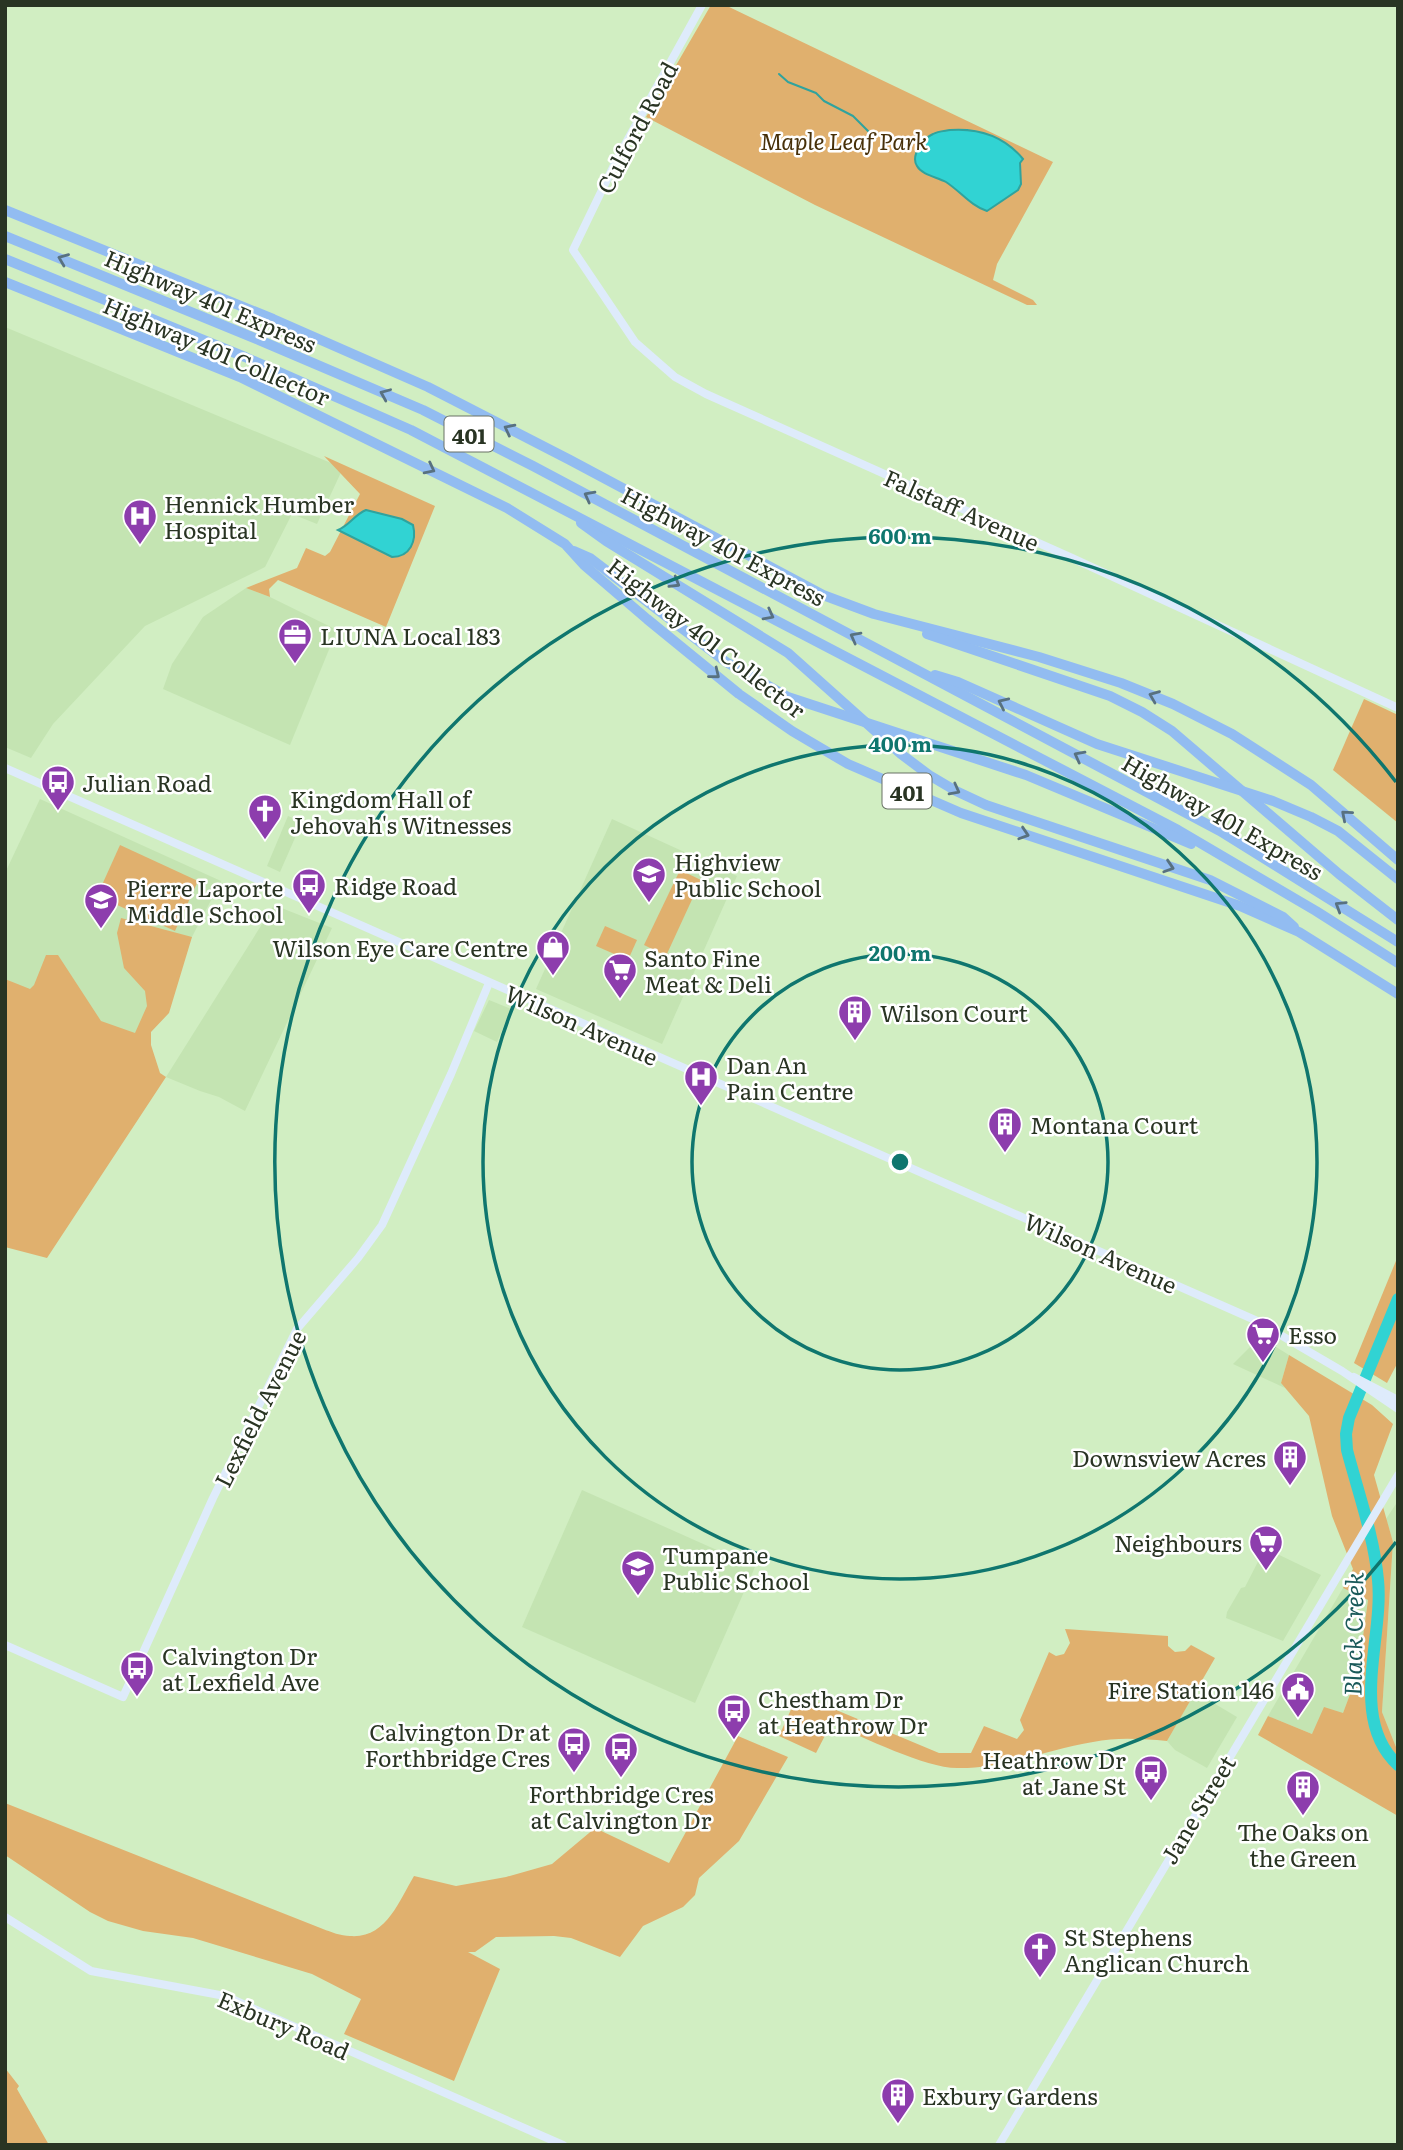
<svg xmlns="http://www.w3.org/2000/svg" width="1403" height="2150" font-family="Literata,serif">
<rect width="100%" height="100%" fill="#d1eec2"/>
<g fill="#c4e4b2">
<path d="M5 327 343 468 317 524 292 514 265 567 145 626 53 724 31 758 5 747Z"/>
<path d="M246 588 270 597 337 630 290 745 163 689 172 664 203 617Z"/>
<path d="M40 799 221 881 139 1039 5 979V873Z"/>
<path d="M288 816 302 822 280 872 267 866Z"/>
<path d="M612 819 737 876 662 1044 536 989Z"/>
<path d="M274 905 332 928 245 1111 219 1097 200 1091 166 1077Z"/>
<path d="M489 1000 511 1009 497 1042 474 1031Z"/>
<path d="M1260 1337 1289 1355 1281 1383 1285 1388 1233 1364Z"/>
<path d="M582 1490 755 1567 695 1703 522 1627Z"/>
<path d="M1398 1501V1752L1382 1712 1393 1542 1386 1519Z"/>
<path d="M1265 1548 1321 1575 1283 1641 1226 1618 1227 1612 1241 1588 1245 1587Z"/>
<path d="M1343 1588 1368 1600 1358 1673 1343 1713 1312 1734 1268 1716Z"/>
<path d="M1195 1692 1237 1717 1207 1768 1175 1750 1167 1741Z"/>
</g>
<g fill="#e0b06e">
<path d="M711 5H725L1053 162 997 264 993 280 1033 300 1037 305H1027L815 205 646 117Z"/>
<path d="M324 456 435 506 386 627 278 580 269 589 270 597 246 588 297 568 306 548 325 556 330 552 360 494Z"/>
<path d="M1364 699 1398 715V823L1333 770Z"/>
<path d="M120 845 198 881 175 931 97 896Z"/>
<path d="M680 870 701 880 666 956 644 945Z"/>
<path d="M121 918 192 937 169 1013 151 1032V1045L160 1073 166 1077 47 1258 5 1247V979L30 989 34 985 46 955H58L101 1021 135 1033 147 1006 145 991 124 968 117 933Z"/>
<path d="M605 926 637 940 628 960 596 946Z"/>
<path d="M1398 1256V1362L1387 1383 1354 1363Z"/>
<path d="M1289 1355 1372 1405 1393 1424 1374 1475 1393 1542 1382 1712 1398 1752V1816L1258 1735 1268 1716 1312 1734 1324 1707 1343 1713 1358 1673 1368 1600 1343 1588 1353 1569 1332 1516 1309 1416 1281 1383Z"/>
<path d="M1065 1629 1168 1636V1646L1175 1652 1185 1651 1191 1645 1215 1658 1167 1741C1142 1739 1118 1737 1093 1742 1048 1749 1004 1769 957 1768 925 1768 864 1737 831 1724L816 1753 779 1736 798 1694 939 1753H971L984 1726 1017 1739 1024 1730 1020 1720 1049 1652 1056 1656 1064 1654 1070 1643Z"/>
<path d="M738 1736 788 1757 739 1841 699 1878 695 1895 683 1907 643 1926 620 1957 571 1938 554 1936 496 1937 475 1952H468L500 1969 454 2081 344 2034 361 1999 312 1974 193 1938 143 1931 108 1921 90 1912 5 1855V1803L323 1929C331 1932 341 1936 350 1936 386 1939 399 1901 414 1876L456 1886 506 1877 552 1864 595 1828 669 1863Z"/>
<path d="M5 2068 19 2086 17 2089 49 2145H5Z"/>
</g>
<g fill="#31d3d3" stroke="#2fa39e" stroke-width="2">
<path d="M950 130C978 128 1004 136 1023 159L1020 163 1021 184 1018 190 987 211C971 206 960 191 946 182 937 177 922 175 917 166 910 155 924 138 933 134 938 131 945 131 950 130Z"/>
<path d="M366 510 402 519 413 525C417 541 410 557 392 557L338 530C350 525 354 515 366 510Z"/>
</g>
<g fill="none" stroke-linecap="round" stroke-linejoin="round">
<path stroke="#2fa39e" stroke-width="2" d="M779 74 788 82 816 93 824 101 853 116 870 133 913 143"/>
<path stroke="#31d3d3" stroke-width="12" d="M1398 1299 1349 1418 1346 1434 1347 1450C1358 1492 1374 1536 1378 1580 1384 1638 1348 1719 1398 1765"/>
<g stroke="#deebfb" stroke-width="8">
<path d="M702 5 617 159 573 250 635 342 675 377 706 394 1072 558 1398 708"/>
<path d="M5 768 1255 1320 1342 1371 1398 1409"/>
<path d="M1354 1377 1398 1400"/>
<path d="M5 1645 123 1697 213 1498 297 1329 358 1258 382 1225 451 1074 489 983"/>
<path d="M5 1917 91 1971 225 1996 563 2145"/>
<path d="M999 2145 1398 1475"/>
</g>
<g stroke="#92bcf1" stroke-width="10">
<path d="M5 210 273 319 428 387 570 460 823 595 874 614 1039 657 1121 683 1173 704 1232 734 1311 785 1398 860"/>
<path d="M5 236 259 340 423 410 533 466 1220 831 1398 942"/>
<path d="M5 259 245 357 411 430 1178 830 1316 911 1398 963"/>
<path d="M5 282 240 377 507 508 565 544 584 565 647 619 739 694 792 731 848 764 961 813 1240 906 1299 932 1398 994"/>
<path d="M581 523 606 541 788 653 901 754 929 775 956 791 986 805 1210 880 1283 917 1294 927"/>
<path d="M574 551 590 558 726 662 788 697 1026 775 1191 844"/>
<path d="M927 634 1110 696 1142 712 1172 731 1339 874 1398 920"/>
<path d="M935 675 958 682 1097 744 1273 801 1311 817 1338 831 1398 879"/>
</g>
</g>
<defs><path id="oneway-chevron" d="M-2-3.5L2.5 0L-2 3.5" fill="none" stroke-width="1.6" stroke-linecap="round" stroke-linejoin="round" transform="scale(1.75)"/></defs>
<g stroke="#587180">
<use href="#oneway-chevron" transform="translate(63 259) rotate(-158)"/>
<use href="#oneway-chevron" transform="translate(385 394) rotate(-157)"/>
<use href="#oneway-chevron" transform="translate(509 429) rotate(-153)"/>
<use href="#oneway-chevron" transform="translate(430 469) rotate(27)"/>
<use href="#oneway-chevron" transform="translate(589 496) rotate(-152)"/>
<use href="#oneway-chevron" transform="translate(675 583) rotate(31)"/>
<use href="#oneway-chevron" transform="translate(769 615) rotate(28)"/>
<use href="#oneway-chevron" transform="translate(855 637) rotate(-152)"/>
<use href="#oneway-chevron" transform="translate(715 674) rotate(39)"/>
<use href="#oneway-chevron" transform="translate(1154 696) rotate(-158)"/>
<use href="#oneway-chevron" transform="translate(1003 703) rotate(-155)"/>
<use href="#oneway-chevron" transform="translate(1079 756) rotate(-152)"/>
<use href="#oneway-chevron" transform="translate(955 790) rotate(28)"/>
<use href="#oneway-chevron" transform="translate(1346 815) rotate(-139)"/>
<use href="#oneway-chevron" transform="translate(1024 834) rotate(18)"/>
<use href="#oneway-chevron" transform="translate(1169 867) rotate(18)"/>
<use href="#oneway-chevron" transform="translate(1340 906) rotate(-148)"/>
</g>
<g fill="none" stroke="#0f766e" stroke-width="3.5">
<circle cx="900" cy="1162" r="208"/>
<circle cx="900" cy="1162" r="417"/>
<path d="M1396 1542A625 625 0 1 1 1396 782"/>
</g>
<defs>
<g id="hospital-pin" transform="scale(1.75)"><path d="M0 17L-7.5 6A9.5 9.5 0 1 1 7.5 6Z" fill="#8d3dad" stroke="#fff"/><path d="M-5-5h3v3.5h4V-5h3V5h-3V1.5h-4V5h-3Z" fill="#fff"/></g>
<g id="office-pin" transform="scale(1.75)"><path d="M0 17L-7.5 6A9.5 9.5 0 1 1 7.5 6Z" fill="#8d3dad" stroke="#fff"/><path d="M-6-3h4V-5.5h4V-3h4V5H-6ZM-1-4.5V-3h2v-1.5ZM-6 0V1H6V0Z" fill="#fff"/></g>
<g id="bus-pin" transform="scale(1.75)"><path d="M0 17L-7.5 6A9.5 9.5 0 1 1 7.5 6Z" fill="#8d3dad" stroke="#fff"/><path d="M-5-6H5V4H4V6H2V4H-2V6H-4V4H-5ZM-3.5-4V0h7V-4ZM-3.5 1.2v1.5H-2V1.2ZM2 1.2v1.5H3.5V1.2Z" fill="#fff"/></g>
<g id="church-pin" transform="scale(1.75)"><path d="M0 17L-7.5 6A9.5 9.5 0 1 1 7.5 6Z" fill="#8d3dad" stroke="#fff"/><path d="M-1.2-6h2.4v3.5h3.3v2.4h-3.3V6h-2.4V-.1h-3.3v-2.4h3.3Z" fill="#fff"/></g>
<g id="school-pin" transform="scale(1.75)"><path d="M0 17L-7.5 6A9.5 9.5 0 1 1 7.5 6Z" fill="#8d3dad" stroke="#fff"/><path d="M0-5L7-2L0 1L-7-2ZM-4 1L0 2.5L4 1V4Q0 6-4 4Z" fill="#fff"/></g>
<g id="shop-pin" transform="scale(1.75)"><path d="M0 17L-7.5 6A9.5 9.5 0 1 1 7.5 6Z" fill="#8d3dad" stroke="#fff"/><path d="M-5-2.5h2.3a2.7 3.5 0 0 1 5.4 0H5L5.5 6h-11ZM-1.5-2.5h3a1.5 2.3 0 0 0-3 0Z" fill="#fff"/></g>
<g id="supermarket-pin" transform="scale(1.75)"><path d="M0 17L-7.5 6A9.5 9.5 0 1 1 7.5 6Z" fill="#8d3dad" stroke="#fff"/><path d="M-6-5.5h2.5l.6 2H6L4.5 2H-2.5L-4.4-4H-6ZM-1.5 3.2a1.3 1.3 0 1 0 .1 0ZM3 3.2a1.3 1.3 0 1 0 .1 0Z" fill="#fff"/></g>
<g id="building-pin" transform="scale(1.75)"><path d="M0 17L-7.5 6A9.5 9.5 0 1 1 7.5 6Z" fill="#8d3dad" stroke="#fff"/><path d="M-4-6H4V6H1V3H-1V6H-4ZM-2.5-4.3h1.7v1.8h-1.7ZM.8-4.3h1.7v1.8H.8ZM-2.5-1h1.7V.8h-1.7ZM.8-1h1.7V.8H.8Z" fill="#fff"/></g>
<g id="civic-pin" transform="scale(1.75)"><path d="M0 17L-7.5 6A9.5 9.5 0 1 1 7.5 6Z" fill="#8d3dad" stroke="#fff"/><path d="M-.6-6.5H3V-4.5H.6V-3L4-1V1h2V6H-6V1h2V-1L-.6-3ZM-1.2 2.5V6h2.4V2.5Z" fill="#fff"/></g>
</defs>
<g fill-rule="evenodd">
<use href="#hospital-pin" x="140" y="516"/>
<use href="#office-pin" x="295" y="635"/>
<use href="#bus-pin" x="58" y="782"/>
<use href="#church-pin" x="265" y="811"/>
<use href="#school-pin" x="649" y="874"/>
<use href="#bus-pin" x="309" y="885"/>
<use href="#school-pin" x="101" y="900"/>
<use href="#shop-pin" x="553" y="947"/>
<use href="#supermarket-pin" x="620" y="970"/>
<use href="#building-pin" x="855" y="1012"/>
<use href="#hospital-pin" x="701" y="1077"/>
<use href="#building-pin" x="1005" y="1124"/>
<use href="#supermarket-pin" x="1263" y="1334"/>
<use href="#building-pin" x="1290" y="1457"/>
<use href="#supermarket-pin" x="1266" y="1542"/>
<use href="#school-pin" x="638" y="1567"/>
<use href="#bus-pin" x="137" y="1668"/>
<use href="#civic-pin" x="1298" y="1689"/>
<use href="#bus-pin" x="734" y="1711"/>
<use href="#bus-pin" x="574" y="1744"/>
<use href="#bus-pin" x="621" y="1749"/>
<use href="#bus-pin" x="1151" y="1772"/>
<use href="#building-pin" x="1303" y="1787"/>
<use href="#church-pin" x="1040" y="1949"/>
<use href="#building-pin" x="898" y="2095"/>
</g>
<g text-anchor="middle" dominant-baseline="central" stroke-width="5" stroke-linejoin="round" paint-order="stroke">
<g fill="#fff" stroke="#697165" stroke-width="2">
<rect x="444.5" y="416.5" width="49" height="35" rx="5"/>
<rect x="882.5" y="773.5" width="49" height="35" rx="5"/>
</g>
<g font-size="21" font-weight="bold" fill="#293423">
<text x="469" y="434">401</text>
<text x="907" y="791">401</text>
</g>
<g font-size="23" fill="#293423" stroke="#fff">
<text transform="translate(636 127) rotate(-62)">Culford Road</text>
<text transform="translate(211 300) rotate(23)">Highway 401 Express</text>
<text transform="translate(217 350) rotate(23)">Highway 401 Collector</text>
<text transform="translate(962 509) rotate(24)">Falstaff Avenue</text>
<text transform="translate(724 545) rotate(28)">Highway 401 Express</text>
<text transform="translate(707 637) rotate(38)">Highway 401 Collector</text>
<text transform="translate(1223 816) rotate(30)">Highway 401 Express</text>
<text transform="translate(582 1024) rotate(24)">Wilson Avenue</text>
<text transform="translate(1101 1252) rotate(24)">Wilson Avenue</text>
<text transform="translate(259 1408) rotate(-63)">Lexfield Avenue</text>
<text transform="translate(1197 1809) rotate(-59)">Jane Street</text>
<text transform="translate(284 2024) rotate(23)">Exbury Road</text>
</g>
<g font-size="23" font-style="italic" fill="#473009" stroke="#fff">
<text x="844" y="140">Maple Leaf Park</text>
</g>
<g font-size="23" fill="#293423" stroke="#fff" text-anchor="start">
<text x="164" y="503">Hennick Humber<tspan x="164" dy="26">Hospital</tspan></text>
<text x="320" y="635">LIUNA Local 183</text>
<text x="82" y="782">Julian Road</text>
<text x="290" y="798">Kingdom Hall of<tspan x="290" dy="26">Jehovah's Witnesses</tspan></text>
<text x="674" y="861">Highview<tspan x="674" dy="26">Public School</tspan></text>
<text x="334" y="885">Ridge Road</text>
<text x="126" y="887">Pierre Laporte<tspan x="126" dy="26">Middle School</tspan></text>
<text x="528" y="947" text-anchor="end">Wilson Eye Care Centre</text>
<text x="644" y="957">Santo Fine<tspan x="644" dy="26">Meat &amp; Deli</tspan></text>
<text x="880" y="1012">Wilson Court</text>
<text x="726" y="1064">Dan An<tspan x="726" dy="26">Pain Centre</tspan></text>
<text x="1030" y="1124">Montana Court</text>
<text x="1288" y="1334">Esso</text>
<text x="1266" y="1457" text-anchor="end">Downsview Acres</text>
<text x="1242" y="1542" text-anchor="end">Neighbours</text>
<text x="662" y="1554">Tumpane<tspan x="662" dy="26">Public School</tspan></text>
<text x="162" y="1655">Calvington Dr<tspan x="162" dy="26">at Lexfield Ave</tspan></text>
<text x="1274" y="1689" text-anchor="end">Fire Station 146</text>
<text x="758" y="1698">Chestham Dr<tspan x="758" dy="26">at Heathrow Dr</tspan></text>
<text x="550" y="1731" text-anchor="end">Calvington Dr at<tspan x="550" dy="26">Forthbridge Cres</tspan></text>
<text x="1126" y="1759" text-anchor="end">Heathrow Dr<tspan x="1126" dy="26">at Jane St</tspan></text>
<text x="621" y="1793" text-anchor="middle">Forthbridge Cres<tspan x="621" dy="26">at Calvington Dr</tspan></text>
<text x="1303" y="1831" text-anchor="middle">The Oaks on<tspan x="1303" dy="26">the Green</tspan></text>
<text x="1064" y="1936">St Stephens<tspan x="1064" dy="26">Anglican Church</tspan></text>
<text x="922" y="2095">Exbury Gardens</text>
</g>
<g font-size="24" font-style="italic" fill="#1b5a5a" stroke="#fff">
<text transform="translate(1352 1634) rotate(-89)">Black Creek</text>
</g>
</g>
<circle cx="900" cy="1162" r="10" fill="#0f766e" stroke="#fff" stroke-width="3.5"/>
<g font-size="21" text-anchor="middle" font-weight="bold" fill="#0f766e" stroke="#fff" stroke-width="5" stroke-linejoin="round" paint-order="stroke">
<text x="900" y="544">600 m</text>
<text x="900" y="752">400 m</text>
<text x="900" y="961">200 m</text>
</g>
<rect width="1403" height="2150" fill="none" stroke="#293423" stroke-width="14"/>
</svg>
